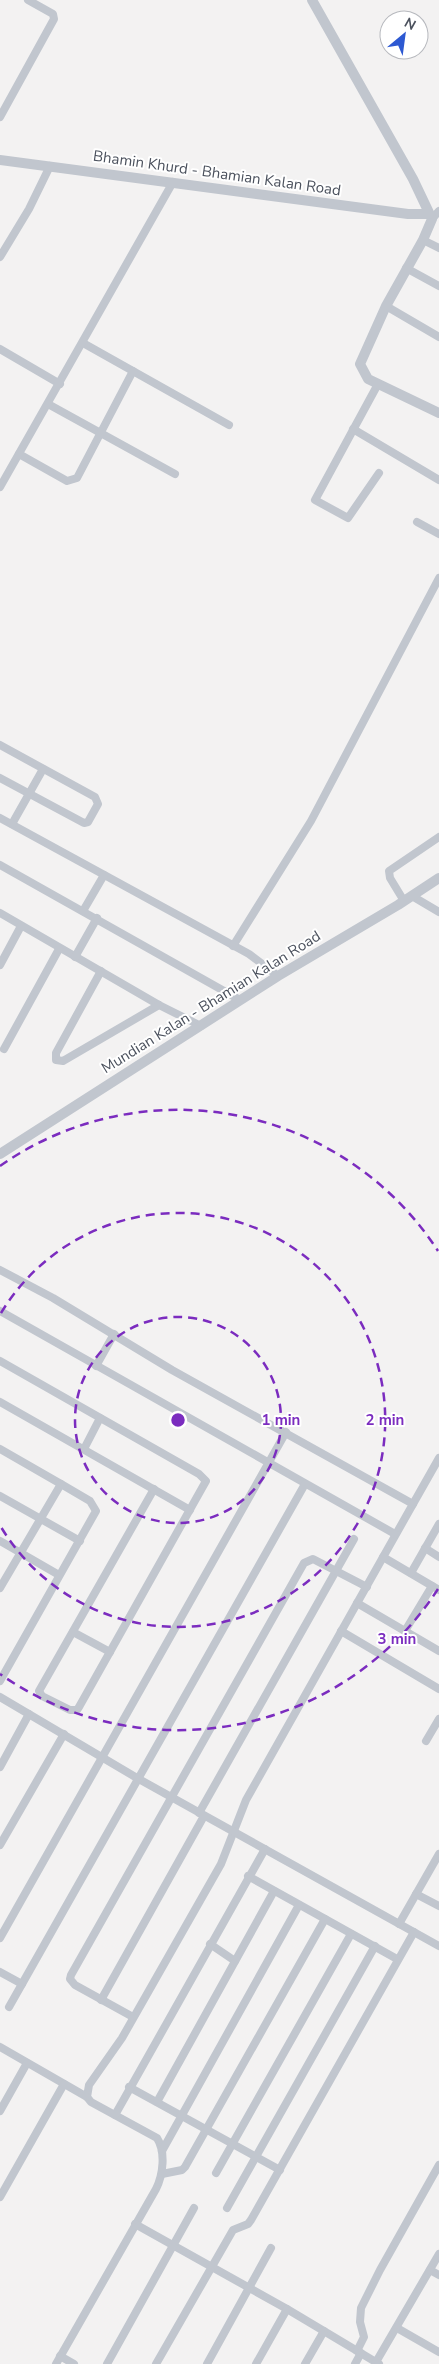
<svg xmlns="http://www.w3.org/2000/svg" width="439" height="2364" font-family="'Nunito Sans',sans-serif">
<rect width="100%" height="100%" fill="#f3f2f2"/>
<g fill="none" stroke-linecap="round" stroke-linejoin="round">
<g stroke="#c1c6ce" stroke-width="8">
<path d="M0 117 54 19 53 14 28 0"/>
<path d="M432 219 439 211"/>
<path d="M423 240 439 248"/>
<path d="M0 257 29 209 50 166"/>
<path d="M406 268 439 286"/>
<path d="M386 306 439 337"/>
<path d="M83 343 229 425"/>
<path d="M0 349 60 384"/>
<path d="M378 384 315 500 348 518 379 473"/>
<path d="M48 404 175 474"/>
<path d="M353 429 439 480"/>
<path d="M19 454 67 481 77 478 133 371"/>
<path d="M0 487 173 182"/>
<path d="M417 522 439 534"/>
<path d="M0 745 95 797 98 804 88 822 84 823 0 778"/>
<path d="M0 818 249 954 278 976"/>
<path d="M12 824 43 769"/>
<path d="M0 865 240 1000"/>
<path d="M412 896 439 912"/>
<path d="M404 901 390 878 389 871 439 837"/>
<path d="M83 911 104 875"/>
<path d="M0 913 159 1005 201 1026"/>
<path d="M233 946 311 821 439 578"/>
<path d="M75 957 97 918"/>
<path d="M0 965 21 926"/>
<path d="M101 971 56 1053V1060L63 1061 159 1005"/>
<path d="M4 1049 59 949"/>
<path d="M0 1270 53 1298 172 1370 413 1504 246 1800 221 1864 122 2038 89 2085 87 2097 91 2102 157 2138C166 2152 163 2175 156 2189L56 2364"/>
<path d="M0 1311 395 1534"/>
<path d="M0 1361 199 1474 206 1481 79 1707 77 1710H70L42 1696 39 1691 154 1489"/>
<path d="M96 1366 114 1334"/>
<path d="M0 1402 190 1510"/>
<path d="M0 1449 61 1484 0 1588"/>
<path d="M84 1449 100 1418"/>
<path d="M0 1496 80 1541"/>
<path d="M413 1504 439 1458"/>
<path d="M0 1541 59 1575"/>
<path d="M425 1548 439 1557"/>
<path d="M383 1557 439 1590"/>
<path d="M411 1573 439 1524"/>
<path d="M357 1603 439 1651"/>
<path d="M341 1631 439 1689"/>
<path d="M405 1631 432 1586"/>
<path d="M73 1632 110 1652"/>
<path d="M0 1681 96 1511 90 1501 61 1484"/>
<path d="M0 1697 137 1778 439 1946"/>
<path d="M426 1741 439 1719"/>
<path d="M0 1767 29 1714"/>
<path d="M199 1813 354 1539"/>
<path d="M0 1845 64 1734"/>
<path d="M248 1876 397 1959"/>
<path d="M416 1894 439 1906"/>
<path d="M399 1924 439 1854"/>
<path d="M0 1938 286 1432"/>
<path d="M210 1944 235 1961"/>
<path d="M0 1972 22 1984"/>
<path d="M101 2000 204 1816"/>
<path d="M9 2007 305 1484"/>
<path d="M133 2017 75 1985 70 1979 71 1975 304 1563 313 1559 367 1587"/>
<path d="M0 2047 87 2097"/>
<path d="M129 2087 280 2170"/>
<path d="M157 2102 274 1891"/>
<path d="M0 2111 27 2063"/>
<path d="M115 2115 265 1849"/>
<path d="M162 2151 299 1905"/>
<path d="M216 2173 351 1934"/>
<path d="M162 2174 182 2170 185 2167 325 1919"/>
<path d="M0 2197 64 2084"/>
<path d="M227 2208 375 1946"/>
<path d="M135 2224 287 2309 379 2364"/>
<path d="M430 2270 439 2275"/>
<path d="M397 2328 439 2352"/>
<path d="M357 2351 364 2337 360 2322 361 2308 380 2270 439 2165"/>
<path d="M60 2356 74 2364"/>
<path d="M376 2362 439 2254"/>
<path d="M107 2364 194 2208"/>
<path d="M156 2364 233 2230 248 2224 251 2220 414 1932"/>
<path d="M207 2364 271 2248"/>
<path d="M256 2364 287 2309"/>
<path d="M305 2364 324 2331"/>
<path d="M355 2364 361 2353"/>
</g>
<g stroke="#c1c6ce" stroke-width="10">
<path d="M312 0 413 179 432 219 423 240 386 306 360 364 368 379 439 413"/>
<path d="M0 160 408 214H429"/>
<path d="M0 1154 278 976 398 905 439 878"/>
</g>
</g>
<g fill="none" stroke="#7b2cbf" stroke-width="2.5" stroke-dasharray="9 6">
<circle cx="178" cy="1420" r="103"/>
<path d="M1 1313A207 207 0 1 1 1 1527"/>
<path d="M438 1589A310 310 0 0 1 0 1674M0 1166A310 310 0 0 1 438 1251"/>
</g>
<g text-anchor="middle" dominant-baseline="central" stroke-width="4" stroke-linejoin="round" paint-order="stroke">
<g font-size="15" fill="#4b515d" stroke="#fff">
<text transform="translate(217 173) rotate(8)">Bhamin Khurd - Bhamian Kalan Road</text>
<text transform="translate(211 1002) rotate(-32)">Mundian Kalan - Bhamian Kalan Road</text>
</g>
</g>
<circle cx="178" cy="1420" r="8" fill="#7b2cbf" stroke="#fff" stroke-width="2.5"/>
<g font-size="15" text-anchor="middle" font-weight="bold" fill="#7b2cbf" stroke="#fff" stroke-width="4" stroke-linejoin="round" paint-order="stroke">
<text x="281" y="1425">1 min</text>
<text x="385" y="1425">2 min</text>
<text x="397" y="1644">3 min</text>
</g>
<g transform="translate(404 35) rotate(29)"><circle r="24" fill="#ffffff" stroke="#b7b9be"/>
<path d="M0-4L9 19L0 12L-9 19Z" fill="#2d59d2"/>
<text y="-8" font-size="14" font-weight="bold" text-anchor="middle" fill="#4b515d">N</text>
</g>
</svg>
